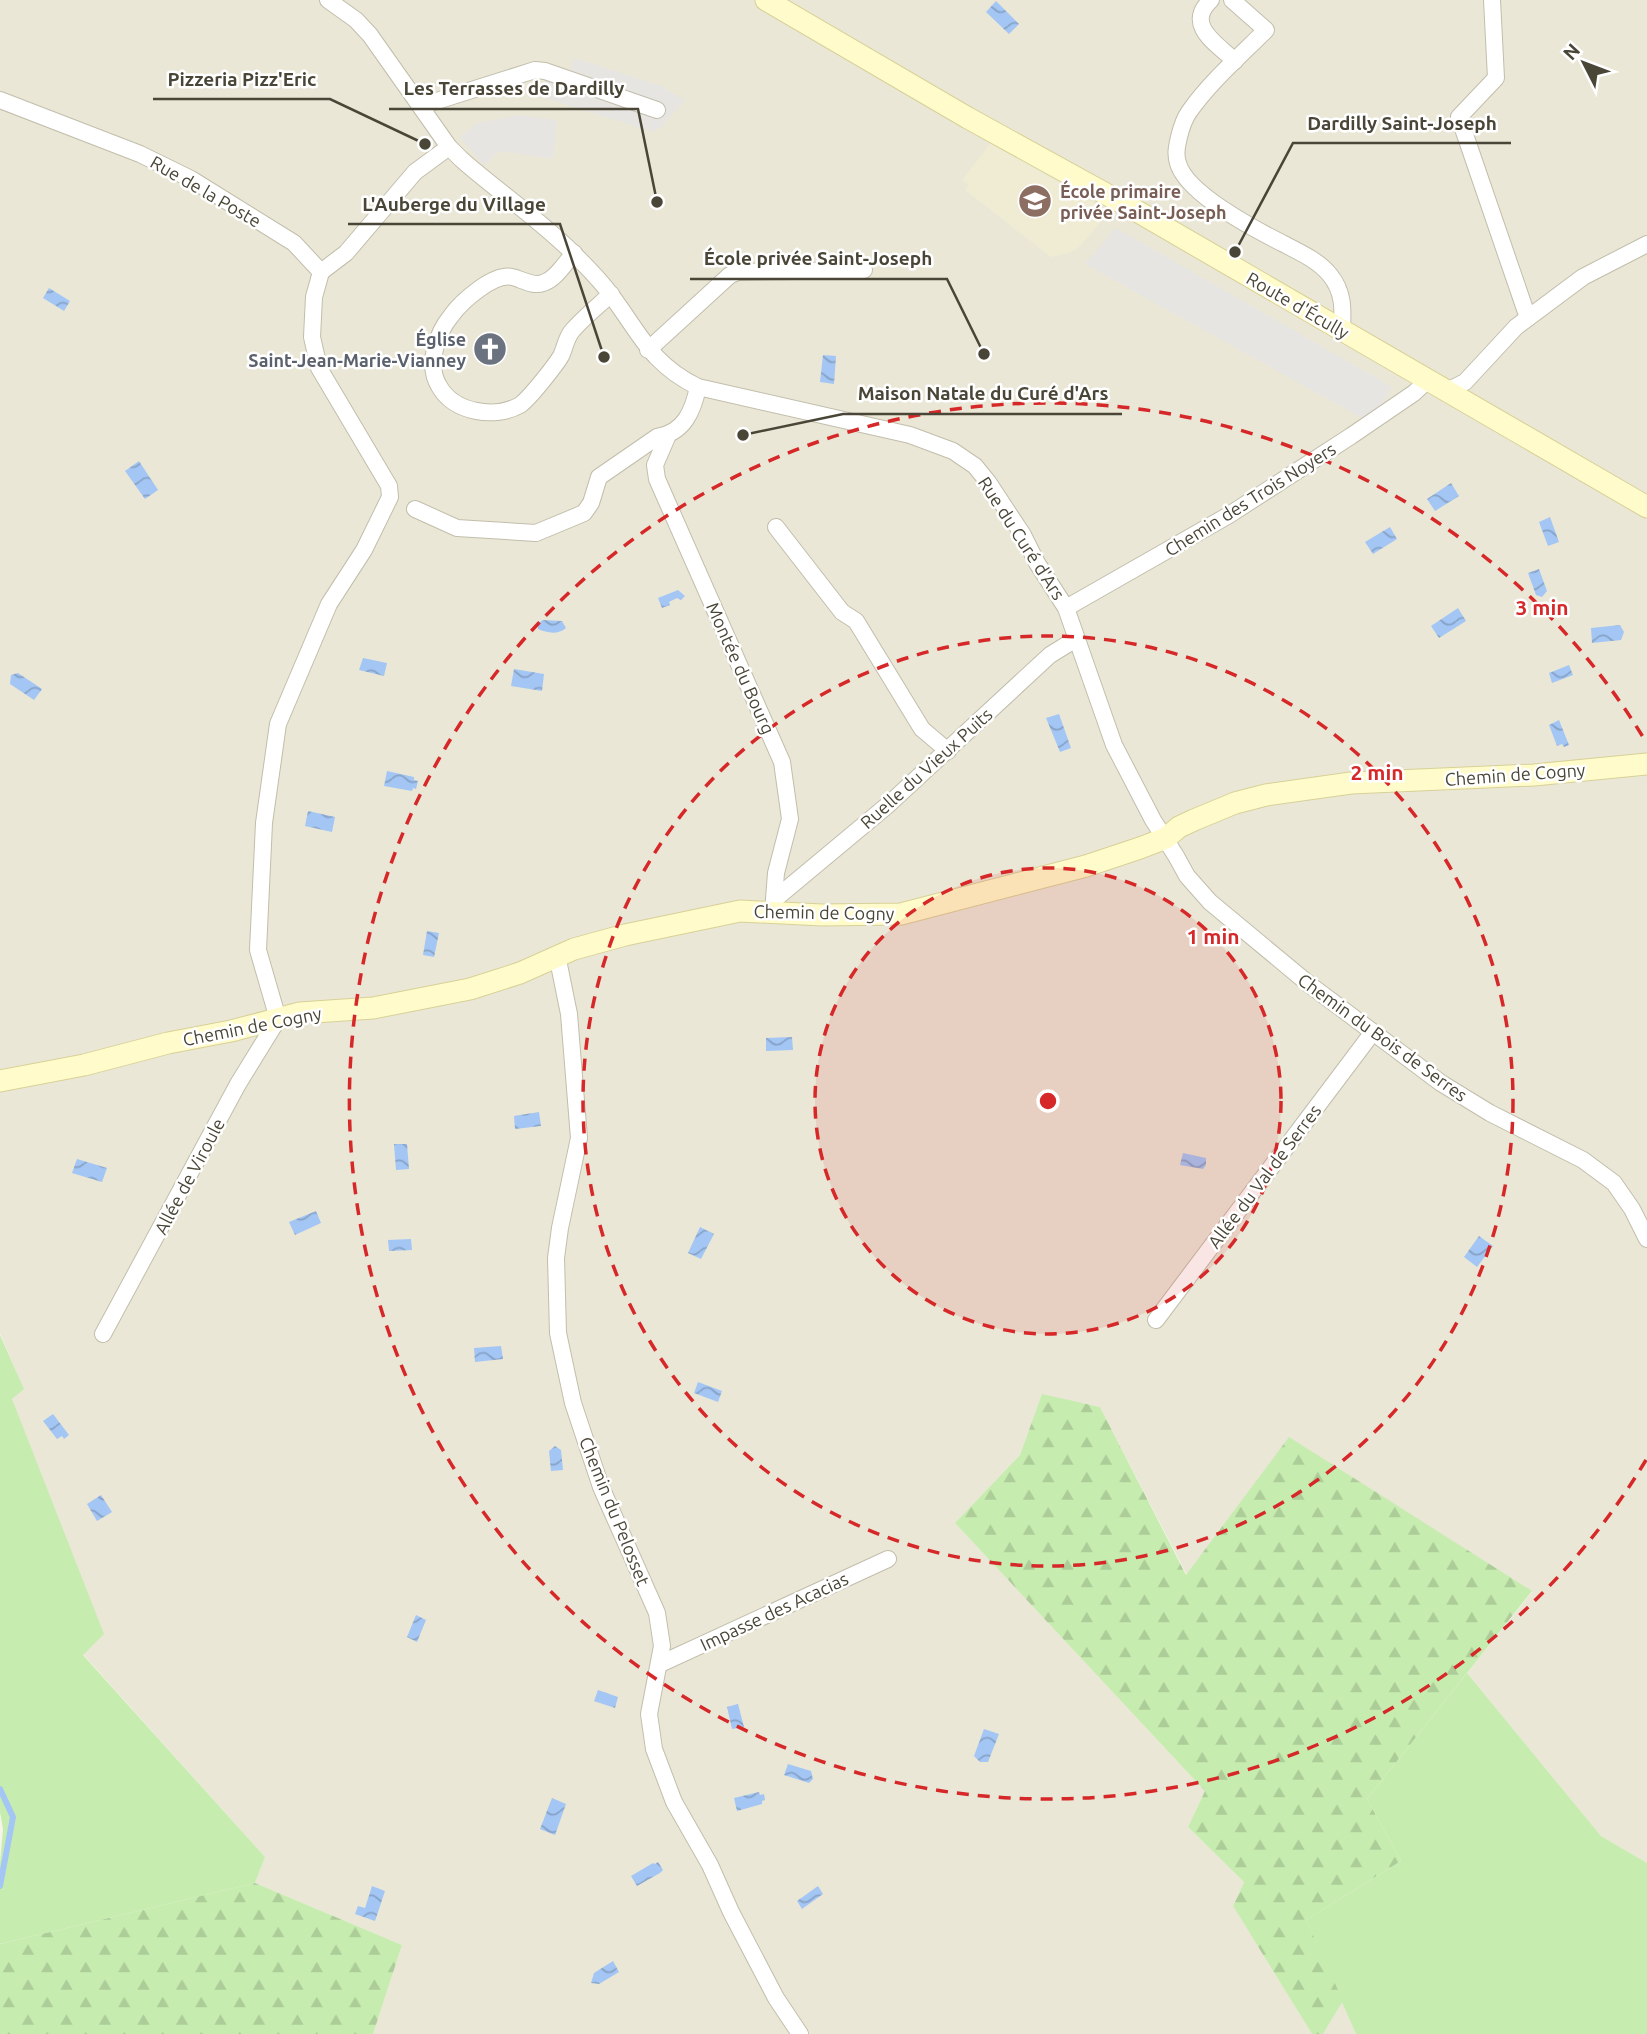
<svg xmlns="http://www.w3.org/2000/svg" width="1647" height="2034" font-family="Ubuntu,sans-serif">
<defs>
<pattern id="forest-firs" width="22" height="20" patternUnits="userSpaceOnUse" patternTransform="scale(1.75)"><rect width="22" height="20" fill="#c7ecb0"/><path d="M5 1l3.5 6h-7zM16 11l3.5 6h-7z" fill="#accc98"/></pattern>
<pattern id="water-waves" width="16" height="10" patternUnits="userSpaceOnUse" patternTransform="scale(1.75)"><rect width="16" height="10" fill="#a3c6f5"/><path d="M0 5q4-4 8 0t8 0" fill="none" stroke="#87a3c7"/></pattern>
</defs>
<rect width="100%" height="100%" fill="#f6f4e9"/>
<g fill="#eae7d7">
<path d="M0 0H1647V1863L1601 1836 1467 1673 1532 1592 1187 1575 1100 1407 1042 1395 1020 1455 955 1523 1205 1791 1188 1827 1244 1882 1233 1906 1312 2034H373L402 1945 255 1883 265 1857 83 1654 12 1399 23 1388 0 1333Z"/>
<path d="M1343 2001 1356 2034H1323Z"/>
</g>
<path fill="#efecd3" d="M991 143 1109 212 1081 245 1070 253 1051 257 965 190 969 185 962 180Z"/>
<g fill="#c7ecb0">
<path d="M0 1335 24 1389 12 1399 104 1634 83 1655 265 1857 255 1883 0 1944V1863L3 1829 0 1812Z"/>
<path d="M1467 1673 1601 1836 1647 1863V2034H1356L1306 1920 1401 1861 1367 1799Z"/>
</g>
<g fill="url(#forest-firs)">
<path d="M1042 1394 1100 1407 1186 1575 1289 1437 1532 1591 1367 1799 1401 1861 1306 1920 1343 2001 1323 2034H1312L1233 1906 1244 1882 1188 1827 1205 1791 955 1523 1020 1455Z"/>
<path d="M255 1883 402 1945 373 2034H0V1944Z"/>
</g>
<g fill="#e7e5e1">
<path d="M574 58 661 86 685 100 661 127 653 132 542 97 549 66 569 73Z"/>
<path d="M519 115 557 120 553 159 499 151 484 166 460 137 478 123Z"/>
<path d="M1116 228 1392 387 1371 423 1085 264Z"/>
</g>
<g fill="url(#water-waves)">
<path d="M996 1 1019 24 1009 34 986 12Z"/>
<path d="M49 288 70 301 64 311 43 298Z"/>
<path d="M823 355 836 356 834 384 820 382Z"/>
<path d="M139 461 158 490 145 499 125 471Z"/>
<path d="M1451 483 1459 496 1435 511 1427 499Z"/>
<path d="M1550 517 1559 542 1548 546 1539 522Z"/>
<path d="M1390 527 1397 539 1373 554 1365 542Z"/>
<path d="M1539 569 1547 591 1542 597 1536 595 1528 573Z"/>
<path d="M678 590 685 596 681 600 677 598 669 602 670 605 662 608 658 598Z"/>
<path d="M1458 608 1466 621 1439 638 1431 626Z"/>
<path d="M543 620 562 621 566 628C558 635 547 633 538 629L537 624Z"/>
<path d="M1620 625 1624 632 1621 640 1592 643 1591 628Z"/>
<path d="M363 658 387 663 384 676 359 670Z"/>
<path d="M1569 665 1573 675 1552 683 1549 673Z"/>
<path d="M514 669 544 674 542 691 511 686Z"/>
<path d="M18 673 42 689 34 700 10 684 11 675Z"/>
<path d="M1059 714 1071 748 1060 752 1046 718Z"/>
<path d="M1559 720 1569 745 1564 747 1562 744 1557 746 1549 725Z"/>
<path d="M387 771 414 777V780L418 781 416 789 413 788 412 791 384 786Z"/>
<path d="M308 811 335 817 332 832 305 826Z"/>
<path d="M427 931 439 933 434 957 423 955Z"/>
<path d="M792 1037 793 1050 766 1051V1038Z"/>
<path d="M539 1112 541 1126 515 1129 514 1116Z"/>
<path d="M394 1144H407L409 1169 396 1170Z"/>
<path d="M1183 1153 1206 1158V1165L1203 1169 1180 1165Z"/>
<path d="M77 1159 107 1168 102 1182 72 1173Z"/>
<path d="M316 1211 321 1223 295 1235 289 1222Z"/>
<path d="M700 1227 714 1234 701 1259 688 1253Z"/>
<path d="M1479 1236 1493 1246 1477 1267 1464 1257Z"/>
<path d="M411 1239 412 1250 389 1251 388 1240Z"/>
<path d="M501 1346 503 1359 475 1362 474 1348Z"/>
<path d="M698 1382 722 1391 718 1402 694 1393Z"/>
<path d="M53 1414 69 1435 64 1439 62 1436 57 1439 43 1421Z"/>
<path d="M555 1446 561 1450 563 1470 551 1471 549 1451Z"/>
<path d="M101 1495 112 1512 97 1521 87 1504Z"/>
<path d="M416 1615 426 1620 417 1642 407 1637Z"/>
<path d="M598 1690 618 1697 615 1708 594 1701Z"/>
<path d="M738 1704 744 1727 732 1729 727 1707Z"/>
<path d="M984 1729 999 1734 988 1762H980L974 1756Z"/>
<path d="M788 1764 811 1771 813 1779 809 1783 784 1775Z"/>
<path d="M759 1792 760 1795 764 1794 765 1800 762 1801V1804L737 1811 734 1798Z"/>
<path d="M552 1798 566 1804 555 1835 540 1829Z"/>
<path d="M658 1862 663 1870 660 1873 637 1886 631 1876 653 1863 655 1864Z"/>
<path d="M372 1886 385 1891 375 1921 355 1914 358 1906 365 1908Z"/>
<path d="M818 1886 823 1894 802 1909 797 1901Z"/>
<path d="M613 1961 619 1972 599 1984 591 1983 594 1973Z"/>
</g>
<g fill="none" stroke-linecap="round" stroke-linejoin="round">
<path stroke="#a3c6f5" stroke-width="6" d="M0 1789 13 1817 0 1886"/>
<g stroke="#c2beab" stroke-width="18">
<g id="street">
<path d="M328 0 356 20 370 35 449 147 461 159C498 192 541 220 576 256 588 268 601 281 611 295 641 335 651 364 698 387L910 435 953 451 975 466 988 482 1023 535 1037 563 1066 608 1114 745 1153 820 1176 856 1187 876 1210 902 1310 985 1441 1083 1490 1113 1583 1160 1614 1183 1632 1209 1647 1239"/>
<path d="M1211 0C1184 25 1217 44 1235 61"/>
<path d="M1232 0 1266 30C1240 56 1210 82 1189 112 1184 119 1181 129 1179 137 1177 146 1175 154 1178 163 1186 193 1254 229 1282 243 1299 252 1318 260 1330 275 1344 292 1343 310 1342 331"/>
<path d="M1492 0 1496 78 1459 117 1528 318"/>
<path d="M0 100 140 154 191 179 294 243 321 272"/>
<path d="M421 106 535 70 545 71 657 110"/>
<path d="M574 253C565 263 556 279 543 283 532 287 522 279 512 277 493 273 461 302 451 316 437 333 426 365 439 386 454 413 495 419 520 405 529 399 555 366 561 356 565 348 566 338 572 331 583 318 598 306 611 294"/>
<path d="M648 350 730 275 738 272 864 270"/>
<path d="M1447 391 1465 382 1516 327 1583 277 1647 244"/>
<path d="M668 435 655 465 657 479 782 762 790 819 776 873 773 912"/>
<path d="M415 509 457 528 536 533 584 513 591 503 599 477 657 437C684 433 693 411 698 387"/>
<path d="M776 527 842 612 856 621 922 729 948 751"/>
<path d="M1066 608 1229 515 1351 436 1414 393 1428 380"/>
<path d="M775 899 889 804 1050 655 1076 639"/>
<path d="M557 955 569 1014 579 1138 560 1228 556 1258 558 1333 573 1403 601 1487 657 1613 662 1646 649 1714 654 1749 674 1802 710 1865 731 1912 776 1998 800 2034"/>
<path d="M1156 1320 1373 1032"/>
<path d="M103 1334 238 1084 278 1019 258 950 264 823 278 724 329 604 364 550 390 497 389 486 319 368 312 337 314 297 321 272 346 253 415 172 449 147"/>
<path d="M660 1664 888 1559"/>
</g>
</g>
<g stroke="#d8d197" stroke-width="23">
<g id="secondary">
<path d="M766 0 968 118 1135 210 1647 507"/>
<path d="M0 1081 84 1065 168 1043 231 1031 300 1013 373 1008 470 989 520 973 574 949 625 935 740 911 822 915 901 914 1086 866 1140 848 1166 838 1179 827 1194 820 1235 803 1266 795 1351 783 1534 775 1647 764"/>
</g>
</g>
<use href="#street" stroke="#fff" stroke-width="16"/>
<use href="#secondary" stroke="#fffbca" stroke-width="21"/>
</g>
<circle cx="1048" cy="1101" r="233" fill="#d62828" fill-opacity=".12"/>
<g fill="none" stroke="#d62828" stroke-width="3.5" stroke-dasharray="12 9">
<circle cx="1048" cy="1101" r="233"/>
<circle cx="1048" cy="1101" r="465"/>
<path d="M1646 1460A698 698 0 1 1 1646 742"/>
</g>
<defs>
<g id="school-disc" transform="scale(1.75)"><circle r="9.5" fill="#8d6e63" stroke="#fff"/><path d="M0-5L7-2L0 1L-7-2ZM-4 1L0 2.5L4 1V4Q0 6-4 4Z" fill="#fff"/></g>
<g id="church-disc" transform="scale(1.75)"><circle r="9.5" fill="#6b7280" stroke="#fff"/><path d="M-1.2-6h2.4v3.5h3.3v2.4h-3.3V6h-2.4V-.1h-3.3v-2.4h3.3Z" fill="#fff"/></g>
</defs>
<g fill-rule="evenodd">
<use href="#school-disc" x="1035" y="201"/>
<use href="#church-disc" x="490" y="349"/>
</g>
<g text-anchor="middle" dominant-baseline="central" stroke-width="5" stroke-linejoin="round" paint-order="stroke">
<g font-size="18" fill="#4a4637" stroke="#fff">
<text transform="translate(206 191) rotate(30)">Rue de la Poste</text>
<text transform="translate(1298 305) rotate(30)">Route d'Écully</text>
<text transform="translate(1250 499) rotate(-32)">Chemin des Trois Noyers</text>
<text transform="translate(1022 538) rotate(57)">Rue du Curé d'Ars</text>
<text transform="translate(741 668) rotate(66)">Montée du Bourg</text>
<text transform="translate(926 768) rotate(-42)">Ruelle du Vieux Puits</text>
<text transform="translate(1515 774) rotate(-4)">Chemin de Cogny</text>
<text transform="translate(824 912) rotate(1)">Chemin de Cogny</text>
<text transform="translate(252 1026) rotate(-11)">Chemin de Cogny</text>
<text transform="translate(1383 1037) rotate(36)">Chemin du Bois de Serres</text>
<text transform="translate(189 1176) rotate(-62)">Allée de Viroule</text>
<text transform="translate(1264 1176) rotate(-53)">Allée du Val de Serres</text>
<text transform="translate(615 1511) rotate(68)">Chemin du Pelosset</text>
<text transform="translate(774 1611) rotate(-25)">Impasse des Acacias</text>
</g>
<g font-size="18" font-weight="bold" fill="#785e54" stroke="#fff" text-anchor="start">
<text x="1060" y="191">École primaire<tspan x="1060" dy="21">privée Saint-Joseph</tspan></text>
</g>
<g font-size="18" font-weight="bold" fill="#5b616d" stroke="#fff" text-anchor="end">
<text x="466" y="339">Église<tspan x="466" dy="21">Saint-Jean-Marie-Vianney</tspan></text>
</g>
</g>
<circle cx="1048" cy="1101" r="10" fill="#d62828" stroke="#fff" stroke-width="3.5"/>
<g font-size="21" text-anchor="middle" font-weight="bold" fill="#d62828" stroke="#fff" stroke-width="5" stroke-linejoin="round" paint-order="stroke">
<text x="1542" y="615">3 min</text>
<text x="1377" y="780">2 min</text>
<text x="1213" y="944">1 min</text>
</g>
<path fill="none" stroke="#4a4637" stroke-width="2.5" d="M425 144L330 99H153M657 202L638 109H389M1235 252L1293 143H1511M604 357L560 224H348M984 354L947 279H690M743 435L843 414H1122"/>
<g fill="#4a4637" stroke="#fff" stroke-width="2.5">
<circle cx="425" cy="144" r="7"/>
<circle cx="657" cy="202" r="7"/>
<circle cx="1235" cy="252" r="7"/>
<circle cx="604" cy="357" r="7"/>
<circle cx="984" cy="354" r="7"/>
<circle cx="743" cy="435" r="7"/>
</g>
<g font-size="19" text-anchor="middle" font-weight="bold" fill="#4a4637" stroke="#fff" stroke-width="5" stroke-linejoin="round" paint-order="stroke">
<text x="242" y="86">Pizzeria Pizz'Eric</text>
<text x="514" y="95">Les Terrasses de Dardilly</text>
<text x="1402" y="130">Dardilly Saint-Joseph</text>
<text x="454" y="211">L'Auberge du Village</text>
<text x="818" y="265">École privée Saint-Joseph</text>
<text x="983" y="400">Maison Natale du Curé d'Ars</text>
</g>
<g transform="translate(1584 63) rotate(312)" stroke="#ffffff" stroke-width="5" paint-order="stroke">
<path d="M0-5L12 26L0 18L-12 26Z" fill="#4a4637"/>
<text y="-10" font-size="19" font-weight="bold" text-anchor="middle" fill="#4a4637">N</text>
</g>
</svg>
